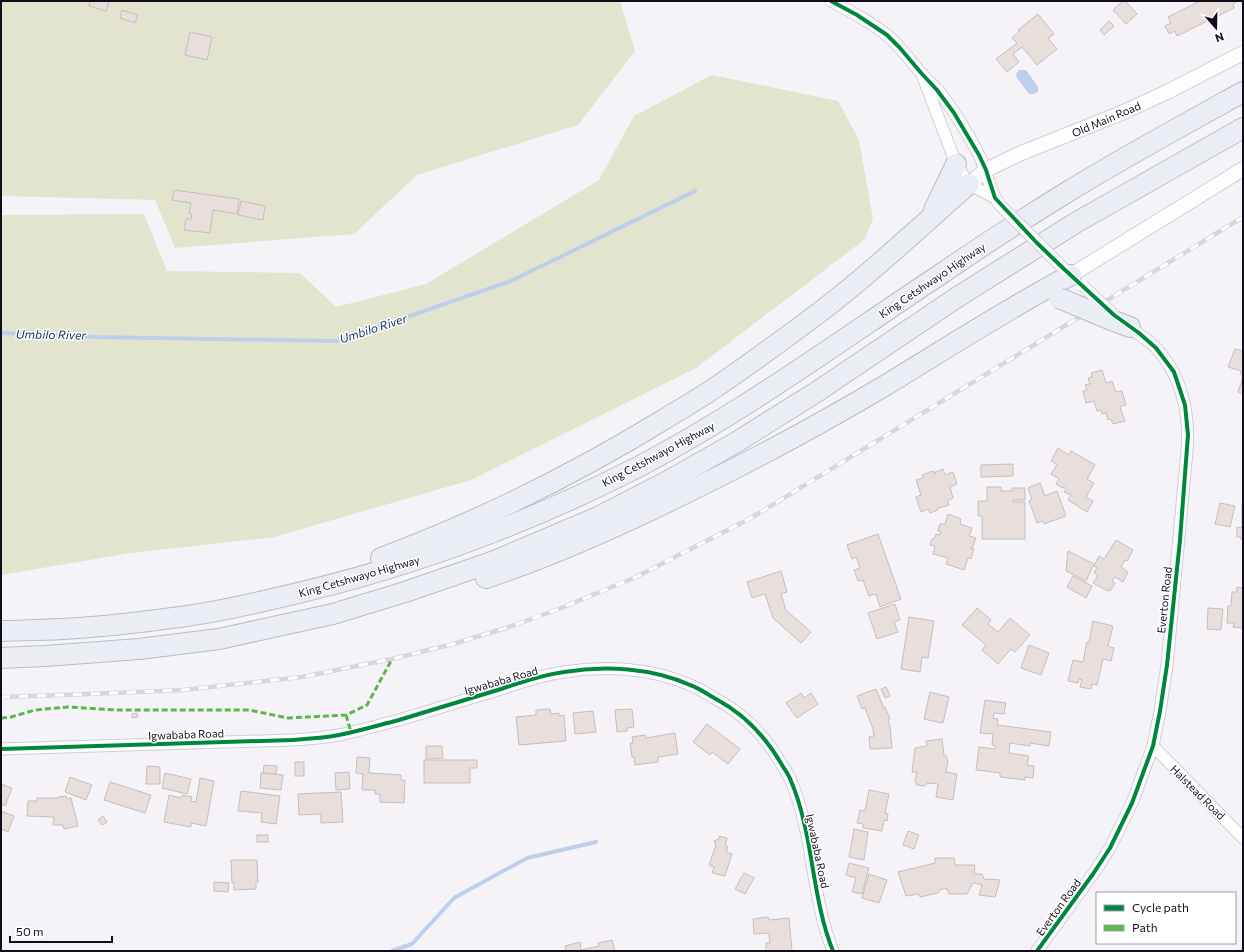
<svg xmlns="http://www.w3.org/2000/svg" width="1244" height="952" font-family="Commissioner,sans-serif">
<rect width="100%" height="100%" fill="#f5f3f8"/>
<g fill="#e3e4ce">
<path d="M1 1H620L635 51 578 125 417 175 354 234 175 248 155 200 1 196Z"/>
<path d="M712 75 838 101 859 140 873 219 864 240 696 368 471 480 274 537 131 553 1 575V215L144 214 167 271 300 273 336 307 426 284 599 180 634 116Z"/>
</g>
<path fill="#becfeb" d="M1019 70H1026L1038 87V92L1034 94H1029L1017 78 1016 74Z"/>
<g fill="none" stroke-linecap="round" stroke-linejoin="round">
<g stroke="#becfeb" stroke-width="4">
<path d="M1 333 97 337 337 341 511 281 695 191"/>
<path d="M392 951 412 944 454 898 527 858 596 842"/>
</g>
</g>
<g fill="#e8dedb" stroke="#c5bebd">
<path d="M90 1H109L106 11 89 6Z"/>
<path d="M1123 1H1125L1137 14 1126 24 1113 10Z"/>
<path d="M1200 1H1238L1233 4 1234 8 1177 36 1175 31 1169 34 1165 26 1171 23 1168 17Z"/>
<path d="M122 10 138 15 135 23 120 18Z"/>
<path d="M1038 14 1054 34 1048 38 1057 49 1037 65 1022 47 1013 54 1019 62 1007 72 996 59 1017 43 1012 38 1020 31 1018 30Z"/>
<path d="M1109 21 1114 26 1104 35 1100 30Z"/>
<path d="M190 32 212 37 207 60 185 55Z"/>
<path d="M174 190 239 199 237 214 213 210 210 233 184 230 186 219H191L192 214H189L191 203 172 200Z"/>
<path d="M241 201 265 206 263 220 238 215Z"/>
<path d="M1235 349 1243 351V376L1240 374 1241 371 1228 367Z"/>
<path d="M1102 370 1106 383 1112 381 1116 392 1122 391 1126 405 1120 407 1125 421 1113 424 1111 419 1108 420 1106 413 1102 414 1101 410 1097 411 1094 401 1086 403 1083 391 1087 390 1085 385 1090 384 1088 378 1092 377 1091 373Z"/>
<path d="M1243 377V394L1238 392Z"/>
<path d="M1058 448 1069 455 1071 451 1095 465 1087 479 1094 483 1086 497 1093 501 1087 512 1068 500 1071 495 1064 492 1066 488 1064 486 1063 488 1056 484 1059 479 1051 474 1057 464 1051 461Z"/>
<path d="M1013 464V476L981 477V465Z"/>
<path d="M943 469 945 475 953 472 957 484 950 487 953 498 947 501 949 505 940 508V507L937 508 938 510 930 513 928 509 921 512 916 497 921 495 916 480 923 478 922 475 933 471 934 474H935V472Z"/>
<path d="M1040 483 1045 496 1057 491 1066 516 1044 524 1043 521 1037 523 1029 501 1032 499 1028 488Z"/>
<path d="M987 487H1001V491H1012V488H1025V500H1013V502H1025V539H982V516H978V501H987Z"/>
<path d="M1220 503 1235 506 1230 527 1215 524Z"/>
<path d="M1242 503H1243V539H1241V537H1237V527L1242 528Z"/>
<path d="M948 514 961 519 960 524 972 528 969 536 976 538 972 548H970L974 549 971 559 968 558 964 570 946 564 948 558 933 554 935 546 930 545 932 539H934L936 534 940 535 941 532 938 531 940 524H945Z"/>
<path d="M878 534 901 599 880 607 876 594 869 596 863 580 858 581 854 570 860 568 856 557 852 559 847 545Z"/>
<path d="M1116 540 1133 550 1127 561 1125 560 1121 567 1128 572 1123 582 1115 577 1112 581 1115 583 1110 591 1108 590V591L1093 583 1098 575 1094 573 1097 568 1094 566 1099 556 1104 559Z"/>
<path d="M1068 551 1094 564 1086 581 1066 571Z"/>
<path d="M781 571 787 592 781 594 786 610 811 632 801 643 773 618 765 594 752 598 747 582Z"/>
<path d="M1073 576 1092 586 1086 598 1067 587Z"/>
<path d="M1237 587 1243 588V628L1233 627 1234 623H1227L1228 606H1231L1232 592H1237Z"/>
<path d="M895 604 900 620 894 622 898 632 877 639 868 613Z"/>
<path d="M977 608 991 620 988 624 998 632 1010 618 1030 635 1015 652 1011 649 998 664 982 650 986 645 962 625Z"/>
<path d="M1208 608 1223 609 1221 630 1207 629Z"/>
<path d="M909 617 934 621 928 658 922 657 920 672 901 669Z"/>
<path d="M1093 621 1113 626 1108 646 1114 648 1111 661 1103 659 1097 685 1092 684 1091 689 1080 687 1082 680 1079 679 1078 683 1068 681 1073 660 1083 662 1087 642H1089Z"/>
<path d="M1029 645 1049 653 1041 675 1021 668Z"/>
<path d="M886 687 890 696 885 698 881 689Z"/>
<path d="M876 689 884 708 885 707 890 719 888 720 890 726 892 748 870 749 869 737 874 736 873 729 865 708 862 709 857 696Z"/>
<path d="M930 692 949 697 943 723 924 719Z"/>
<path d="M801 693 804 698 811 693 818 704 797 718 786 703Z"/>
<path d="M985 700 1006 703 1004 714 994 713 993 718 998 719 997 725 1051 732 1049 746 1030 743V746L1010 743 1009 753 1029 756 1027 765 1034 766 1033 778 1025 777V780L1000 777V773L976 770 979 747 995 749 996 746 992 745 993 734 980 733Z"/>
<path d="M550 709 551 714 559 713V716L564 715 566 741 519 745 516 717 536 715V710Z"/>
<path d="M632 709 634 727 627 728V731L617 732 615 710Z"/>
<path d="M593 711 596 732 575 734 573 713Z"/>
<path d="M137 713 138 717 132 718V714Z"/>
<path d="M707 724 740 749 728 764 712 752 710 755 693 742Z"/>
<path d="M675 733 678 754 658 757V762L635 765 634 757H632L630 743H633L632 737 645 735 646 738Z"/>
<path d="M942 739 944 755 946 756 948 761 946 772 957 774 953 800 936 797 938 784 928 783 924 786 917 785 915 781 917 772H912L915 748 927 746 926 741Z"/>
<path d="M426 746H442L443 758 426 759Z"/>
<path d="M357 757 370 758 369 773 401 775V780H405L404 803 380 802V794H375V790H362L363 774 356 773Z"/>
<path d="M424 760H477V768H470V783H424Z"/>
<rect x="295" y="762" width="9" height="14"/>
<path d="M264 765 277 766 276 774 263 773Z"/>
<path d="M147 766 160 767V784H146Z"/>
<path d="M349 772 350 789 336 790 335 773Z"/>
<path d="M165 773 191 779 187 794 162 788Z"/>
<path d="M261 773 283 775 281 790 260 788Z"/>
<path d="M70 777 92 785 86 800 65 792Z"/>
<path d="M200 778 214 781 206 826 191 823V827L164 822 169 795 181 798 182 795 192 797 191 801 196 802Z"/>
<path d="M110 782 151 795 145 813 104 800Z"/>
<path d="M1 784 12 788 5 806 1 804Z"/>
<path d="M869 790 889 794 885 813 888 814 887 821 884 820 882 831 863 828V824L857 823 860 810 865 811Z"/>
<path d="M241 791 280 796 276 824 261 822 262 813 238 811Z"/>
<path d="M341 792 343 822 321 823V814L299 815 298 794Z"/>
<path d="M66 796 67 799 71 798 78 826 64 829 63 825H53L54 817 27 816 28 801H37V798H58V797Z"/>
<path d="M1 811 14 816 8 832 1 829Z"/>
<path d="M103 816 107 822 102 825 98 820Z"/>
<path d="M854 829 868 832 864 860 849 857Z"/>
<path d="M908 831 919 835 914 849 903 845Z"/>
<rect x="257" y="835" width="11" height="7"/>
<path d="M719 836 727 838 725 846H728L726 852 732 854 725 876 712 873 714 867 709 865 716 845 714 841 719 839Z"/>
<path d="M935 858H954L955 865H975L974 874H982L984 879 1000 880 995 897 979 895 982 885 973 883 967 894H949L947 889H941L938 893 920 897 919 894 906 896 898 872 935 863Z"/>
<path d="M231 860H257L258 882H256V889L234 890V883H232Z"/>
<path d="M849 863 869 868 862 894 852 892 856 878 846 875Z"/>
<path d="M744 873 754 878 745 894 735 889Z"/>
<path d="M869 874 887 880 879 903 862 898Z"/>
<path d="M214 882 229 883 228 892 214 891Z"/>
<path d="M768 917 769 920 789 918 792 951H766V943H770L769 933 754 934 753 919Z"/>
<path d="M612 940 615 951H566L565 946 580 942 581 950 599 946 598 943Z"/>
</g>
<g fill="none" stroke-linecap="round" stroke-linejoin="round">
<g stroke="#d0ced7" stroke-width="13">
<g id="minor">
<path d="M831 1C850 11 871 22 888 36 901 47 911 62 923 75 927 80 933 85 938 90 952 108 968 134 979 155 987 171 989 191 1000 205"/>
<path d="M923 77 956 164 969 184 995 198"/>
<path d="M1153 746 1243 838"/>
<path d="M1 749 292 740C307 739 323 738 339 735 359 731 379 725 399 720 433 710 467 699 501 689 521 682 543 675 564 672 605 665 652 668 690 685 699 688 707 694 716 699 744 714 766 737 782 765 785 770 789 775 791 781 814 835 811 897 833 951"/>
<path d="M1037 951 1093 874 1110 848 1132 803 1153 746 1160 711 1167 665 1187 451C1190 414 1182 375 1155 347 1147 339 1136 332 1126 325"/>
</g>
</g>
<g stroke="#d0ced7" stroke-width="16">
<g id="tertiary">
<path d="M969 184 986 170 1019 154 1124 112 1169 91 1243 53"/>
<path d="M1071 275 1243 169"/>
</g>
</g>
<g stroke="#b8bcc4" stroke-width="22">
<g id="motorway">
<path d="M934 210 956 164"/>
<path d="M1114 321 1130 327"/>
<path d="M381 558C480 521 573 475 663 420 679 410 697 400 713 389 746 367 777 344 808 321 865 279 916 230 969 184"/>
<path d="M486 578C558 554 628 522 696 488 761 456 824 422 886 385 947 348 1007 309 1071 275"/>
<path d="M1 631C31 630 61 630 91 627 121 625 150 621 180 617 210 613 239 607 268 600 396 572 521 527 638 467 745 411 841 340 941 274 983 245 1025 218 1069 191 1126 156 1185 124 1243 92"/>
<path d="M1 658 45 656 139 649 219 639 333 614 405 592 492 562 598 517 668 481 735 443 818 391 956 298 1077 222 1243 128"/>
</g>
</g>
<use href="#minor" stroke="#fefdfe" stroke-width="11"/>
<use href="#tertiary" stroke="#fefdfe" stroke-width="14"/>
<use href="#motorway" stroke="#eaeef4" stroke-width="20"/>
<g stroke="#d7d6d9" stroke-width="4.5">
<path id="rail" d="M1 697 90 694 183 690 302 677 392 659 453 644 509 627 559 609 636 577 751 518 1243 217"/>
</g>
<use href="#rail" stroke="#fff" stroke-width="3" stroke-dasharray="9" stroke-linecap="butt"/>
<g stroke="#d0ced7" stroke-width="13" stroke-linecap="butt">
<g id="minor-bridge">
<path d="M1000 205 1064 269"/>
<path d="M1083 286 1114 315"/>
</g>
</g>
<g stroke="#b8bcc4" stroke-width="22" stroke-linecap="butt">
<path id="motorway-bridge" d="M1059 298 1114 321"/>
</g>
<use href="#minor-bridge" stroke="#fefdfe" stroke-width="11"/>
<use href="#motorway-bridge" stroke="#eaeef4" stroke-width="20"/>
<g stroke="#58b947" stroke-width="3" stroke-dasharray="6 3" stroke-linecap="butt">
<path d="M346 715 351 732"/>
<path d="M1 718 11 717 35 710 68 707 116 710H249L288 718 346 715 367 705 392 659"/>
</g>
<g stroke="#fff" stroke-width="6">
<g id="cycleway">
<path d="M831 1 857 15 887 35 900 48 922 74 937 90 954 113 979 155 986 170 995 198 1037 243 1064 269 1114 315 1139 333 1156 348 1174 372 1185 405 1188 435 1180 540 1167 665 1160 711 1153 746 1132 803 1110 848 1093 874 1037 951"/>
<path d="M1 749 292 740C307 739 323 738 339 735 359 731 379 725 399 720 433 710 467 699 501 689 521 682 543 675 564 672 605 665 652 668 690 685 699 688 707 694 716 699 744 714 766 737 782 765 785 770 789 775 791 781 814 835 811 897 833 951"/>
</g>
</g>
<use href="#cycleway" stroke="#00873e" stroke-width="4"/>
</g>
<g text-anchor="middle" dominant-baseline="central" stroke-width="3" stroke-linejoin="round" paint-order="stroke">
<g font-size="11" fill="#100d18" stroke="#fff">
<text transform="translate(1106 119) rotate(-23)">Old Main Road</text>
<text transform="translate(932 280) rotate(-34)">King Cetshwayo Highway</text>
<text transform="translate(658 454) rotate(-28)">King Cetshwayo Highway</text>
<text transform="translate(359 576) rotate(-16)">King Cetshwayo Highway</text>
<text transform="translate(1164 600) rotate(-84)">Everton Road</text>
<text transform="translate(501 680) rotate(-16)">Igwababa Road</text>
<text transform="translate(186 734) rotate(-2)">Igwababa Road</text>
<text transform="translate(1198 792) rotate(45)">Halstead Road</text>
<text transform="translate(818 851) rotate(78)">Igwababa Road</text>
<text transform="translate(1058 907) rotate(-54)">Everton Road</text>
</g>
<g font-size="12" font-style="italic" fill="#143362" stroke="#fff">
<text transform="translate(373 328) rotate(-18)">Umbilo River</text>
<text transform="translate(51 334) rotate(1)">Umbilo River</text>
</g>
</g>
<rect width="1244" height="952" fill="none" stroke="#100d18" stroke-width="4"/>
<rect x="1096" y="892" width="140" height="52" fill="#ffffff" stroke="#9f9ea3"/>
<rect x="1104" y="905" width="20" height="6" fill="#00873e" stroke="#9f9ea3"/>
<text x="1132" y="912" font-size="12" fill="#100d18">Cycle path</text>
<rect x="1104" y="925" width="20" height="6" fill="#58b947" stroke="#9f9ea3"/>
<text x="1132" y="932" font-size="12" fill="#100d18">Path</text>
<g transform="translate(1216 28) rotate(160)" stroke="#ffffff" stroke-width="3" paint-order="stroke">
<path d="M0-3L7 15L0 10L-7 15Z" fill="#100d18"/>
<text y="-6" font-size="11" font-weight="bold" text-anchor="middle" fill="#100d18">N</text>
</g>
<path d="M10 936v6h102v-6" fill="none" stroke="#100d18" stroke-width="2"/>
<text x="16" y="936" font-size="12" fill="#100d18" stroke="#ffffff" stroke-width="3" paint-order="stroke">50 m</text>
</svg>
